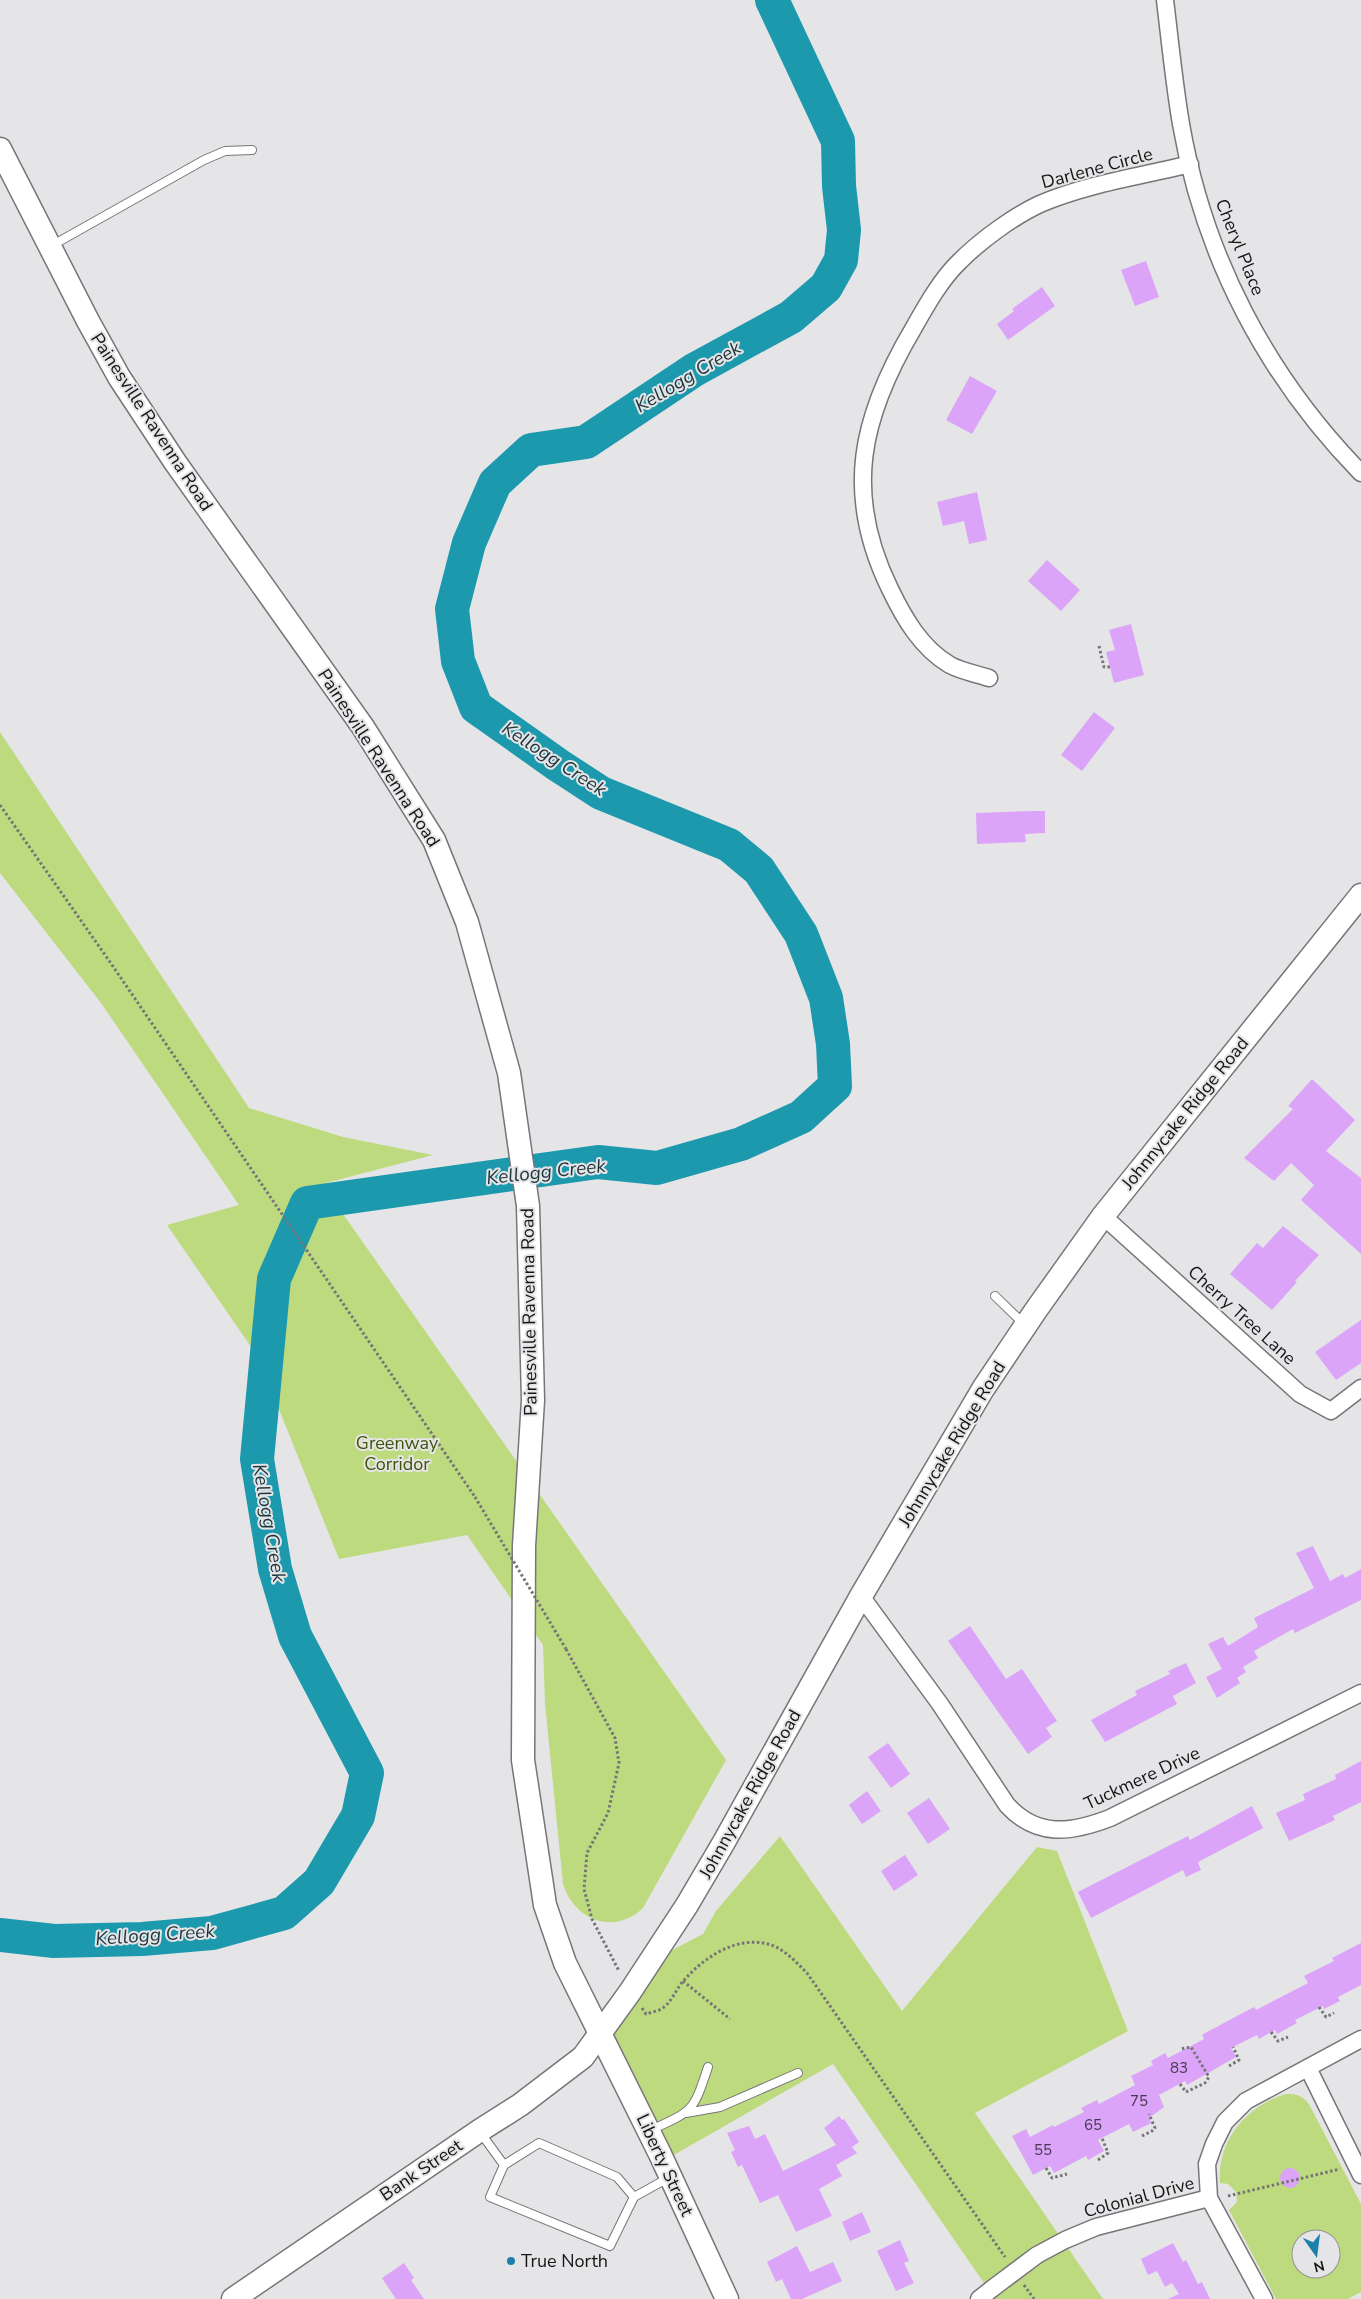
<svg xmlns="http://www.w3.org/2000/svg" width="1361" height="2299" font-family="'Nunito Sans',sans-serif">
<rect width="100%" height="100%" fill="#e5e5e8"/>
<g fill="#beda7f" fill-rule="evenodd">
<path d="M0 732 249 1108 343 1137 433 1155 322 1184 726 1760 643 1908C614 1936 574 1920 563 1884L545 1704 543 1645 467 1535 339 1559 258 1357 167 1225 239 1205 101 1003 0 873Z"/>
<path d="M780 1836 902 2011 1037 1847 1057 1851 1128 2031 975 2113 1103 2299H995L833 2064 665 2160 609 2031 634 1970 703 1934 716 1911Z"/>
<path d="M1286 2094C1297 2094 1302 2095 1309 2104L1361 2204V2292L1348 2299H1276L1229 2210 1237 2202 1236 2192 1228 2184 1220 2183C1217 2141 1246 2106 1286 2094ZM1301 2239H1331V2269H1301Z"/>
</g>
<g fill="none" stroke-linecap="round" stroke-linejoin="round">
<path stroke="#1d99ae" stroke-width="34" d="M0 1935 54 1941 142 1939 212 1933 284 1913 319 1882 358 1816 367 1773 295 1636 275 1569 257 1459 274 1279 307 1203 598 1162 657 1168 741 1144 801 1117 835 1086 833 1044 826 998 801 934 759 870 729 845 601 793 558 765 476 707 458 661 452 609 469 543 495 483 531 450 586 442 694 370 791 317 826 287 841 260 844 230 839 186 838 141 772 0"/>
</g>
<g fill="#dba4f9">
<path d="M1146 261 1159 297 1135 306 1121 270Z"/>
<path d="M1042 287 1055 306 1008 340 997 324 1014 311 1012 309Z"/>
<path d="M970 376 997 391 972 434 946 420Z"/>
<path d="M977 492 987 540 969 544 964 521 943 526 937 502Z"/>
<path d="M1047 560 1080 590 1061 611 1028 581Z"/>
<path d="M1131 624 1144 675 1114 683 1106 652 1115 650 1109 630Z"/>
<path d="M1094 712 1115 728 1082 771 1061 755Z"/>
<path d="M1034 811H1045V833L1025 834 1026 842 977 844 976 813Z"/>
<path d="M1312 1079 1355 1120 1326 1151 1361 1178V1254L1301 1200 1314 1185 1291 1163 1274 1181 1244 1158 1293 1109 1288 1106Z"/>
<path d="M1283 1226 1319 1255 1295 1281 1297 1282 1272 1310 1230 1274 1257 1243 1263 1248Z"/>
<path d="M1361 1320V1363L1336 1380 1315 1352Z"/>
<path d="M1313 1546 1330 1581 1343 1574 1345 1578 1361 1569V1600L1295 1633 1293 1629 1254 1651 1258 1658 1243 1667 1246 1672 1237 1678 1240 1683 1217 1698 1206 1677 1222 1669 1208 1644 1223 1637 1228 1646 1258 1627 1254 1618 1314 1588 1296 1553Z"/>
<path d="M970 1626 1006 1679 1022 1669 1057 1721 1046 1728 1052 1737 1028 1754 948 1641Z"/>
<path d="M1186 1663 1196 1683 1173 1696 1177 1704 1105 1742 1091 1720 1137 1695 1135 1691 1170 1674 1168 1671Z"/>
<path d="M888 1743 910 1774 891 1788 868 1757Z"/>
<path d="M1361 1761V1802L1333 1816 1335 1820 1289 1841 1276 1813 1305 1800 1303 1794 1336 1779 1335 1775Z"/>
<path d="M867 1791 881 1811 862 1824 849 1805Z"/>
<path d="M929 1798 950 1829 928 1844 907 1813Z"/>
<path d="M1252 1806 1263 1828 1200 1861 1198 1863 1201 1870 1186 1877 1183 1870 1091 1918 1078 1892 1188 1836 1190 1840Z"/>
<path d="M905 1855 918 1875 894 1891 881 1871Z"/>
<path d="M1361 1943V1985L1338 1997 1340 2001 1324 2009 1323 2006 1295 2020 1297 2023 1277 2034 1275 2030 1259 2039 1257 2035 1231 2048 1236 2057 1187 2085 1185 2081 1159 2095 1164 2107 1149 2118 1151 2123 1133 2132 1129 2124 1098 2140 1104 2151 1088 2160 1086 2156 1054 2173 1050 2166 1033 2175 1012 2136 1026 2129 1030 2137 1053 2125 1054 2127 1084 2112 1081 2108 1097 2100 1099 2104 1135 2085 1131 2076 1153 2065 1151 2061 1165 2053 1168 2058 1204 2039 1202 2035 1207 2032 1254 2007 1256 2010 1308 1983 1304 1976 1334 1961 1332 1958Z"/>
<path d="M839 2116 842 2120 844 2119 859 2142 852 2147 857 2153 836 2165 842 2176 819 2189 832 2216 796 2232 778 2195 760 2203 742 2165 738 2167 731 2152 735 2150 727 2133 749 2126 755 2139 765 2134 783 2171 836 2145 824 2128Z"/>
<circle cx="1290" cy="2178" r="10"/>
<path d="M862 2212 871 2232 850 2241 842 2222Z"/>
<path d="M900 2240 909 2261 904 2263 914 2283 896 2291 877 2251Z"/>
<path d="M1173 2243 1183 2262 1186 2260 1198 2284 1202 2282 1210 2299H1168L1179 2294 1172 2283 1165 2287 1157 2271 1148 2275 1141 2259Z"/>
<path d="M797 2246 810 2272 833 2262 842 2281 802 2299H791L782 2279 776 2282 767 2262Z"/>
<path d="M404 2263 414 2278 411 2280 424 2299H396L382 2278Z"/>
</g>
<g fill="none" stroke-linecap="round" stroke-linejoin="round">
<g stroke="#767679" stroke-width="10">
<g id="lane">
<path d="M51 246 204 160 225 151 252 150"/>
<path d="M995 1296 1024 1324"/>
<path d="M686 2113 720 2107 798 2073"/>
<path d="M651 2130C694 2110 693 2112 708 2067"/>
<path d="M480 2132 504 2165 490 2197 610 2246 634 2197 670 2177"/>
<path d="M504 2165 539 2143 617 2177 634 2197"/>
</g>
</g>
<g stroke="#767679" stroke-width="19">
<g id="street">
<path d="M1165 0C1170 41 1174 83 1181 124 1204 257 1267 377 1361 473"/>
<path d="M989 678C977 674 961 671 950 665 921 648 904 618 890 589 843 493 861 417 913 329 926 306 941 279 960 261 981 240 1014 216 1040 204 1086 184 1142 176 1190 164"/>
<path d="M1103 1216 1300 1394 1331 1411 1361 1388"/>
<path d="M861 1596 940 1704 1007 1805C1037 1838 1071 1833 1110 1818L1361 1693"/>
<path d="M1308 2068 1361 2175"/>
<path d="M1037 2255 1065 2240 1096 2227 1209 2198"/>
<path d="M979 2299 993 2288"/>
<path d="M1264 2299 1209 2198 1207 2164 1214 2144 1225 2122 1246 2101 1361 2039"/>
</g>
</g>
<g stroke="#767679" stroke-width="25">
<g id="secondary">
<path d="M0 149 88 321 119 377 175 462 363 727 434 840 467 922 509 1073 528 1206 533 1400 524 1546 523 1760 545 1905 565 1963 660 2154 727 2299"/>
<path d="M233 2299 479 2131 520 2105 583 2057 630 1992 687 1905 724 1842 861 1596 983 1389 1036 1310 1103 1216 1361 895"/>
</g>
</g>
<g stroke="#757577" stroke-width="3" stroke-dasharray="2.5 2.5" stroke-linecap="butt">
<path d="M1099 646 1104 667H1110"/>
<path d="M0 805 110 962 475 1497"/>
<path d="M566 1649 615 1738 619 1763 608 1813 587 1853 584 1889 592 1919 619 1971"/>
<path d="M683 1981 730 2019"/>
<path d="M1319 2007 1326 2017 1334 2013"/>
<path d="M642 2008 646 2014C651 2012 660 2011 664 2007 673 2000 677 1987 685 1979 706 1956 740 1933 774 1946 787 1952 797 1963 807 1973L1005 2257"/>
<path d="M1271 2032 1278 2041 1288 2037"/>
<path d="M1229 2066 1239 2060 1233 2047"/>
<path d="M1180 2084 1186 2092 1205 2083 1209 2077 1191 2047 1181 2049"/>
<path d="M1142 2136 1152 2131 1155 2128 1149 2114"/>
<path d="M1098 2160 1108 2153 1102 2138"/>
<path d="M1046 2168 1052 2178 1067 2174"/>
<path d="M1228 2196 1340 2169"/>
<path d="M1024 2285 1034 2299"/>
</g>
<use href="#lane" stroke="#fff" stroke-width="8"/>
<use href="#street" stroke="#fff" stroke-width="16"/>
<use href="#secondary" stroke="#fff" stroke-width="22"/>
<g stroke="#767679" stroke-width="19" stroke-linecap="butt">
<path id="street-bridge" d="M993 2288 1037 2255"/>
</g>
<path stroke="#757577" stroke-width="3" stroke-dasharray="2.5 2.5" stroke-linecap="butt" d="M475 1497 566 1649"/>
<use href="#street-bridge" stroke="#fff" stroke-width="16"/>
</g>
<circle fill="#1b81ab" stroke="#e5e5e8" stroke-width="2" cx="511" cy="2261" r="5"/>
<g text-anchor="middle" dominant-baseline="central" stroke-width="4" stroke-linejoin="round" paint-order="stroke">
<g font-size="15" fill="#46394f">
<text x="1179" y="2068">83</text>
<text x="1139" y="2101">75</text>
<text x="1093" y="2125">65</text>
<text x="1043" y="2150">55</text>
</g>
<g font-size="18" fill="#151516" stroke="#e5e5e8">
<text transform="translate(1097 168) rotate(-15)">Darlene Circle</text>
<text transform="translate(1240 247) rotate(68)">Cheryl Place</text>
<text transform="translate(152 422) rotate(57)">Painesville Ravenna Road</text>
<text transform="translate(379 758) rotate(57)">Painesville Ravenna Road</text>
<text transform="translate(1185 1113) rotate(-51)">Johnnycake Ridge Road</text>
<text transform="translate(529 1312) rotate(-91)">Painesville Ravenna Road</text>
<text transform="translate(1242 1315) rotate(42)">Cherry Tree Lane</text>
<text transform="translate(952 1444) rotate(-59)">Johnnycake Ridge Road</text>
<text transform="translate(1142 1778) rotate(-25)">Tuckmere Drive</text>
<text transform="translate(750 1794) rotate(-61)">Johnnycake Ridge Road</text>
<text transform="translate(665 2165) rotate(65)">Liberty Street</text>
<text transform="translate(421 2170) rotate(-34)">Bank Street</text>
<text transform="translate(1139 2197) rotate(-15)">Colonial Drive</text>
</g>
<g font-size="18" fill="#425309" stroke="#e5e5e8">
<text x="397" y="1443">Greenway<tspan x="397" dy="21">Corridor</tspan></text>
</g>
<g font-size="18" fill="#151516" stroke="#e5e5e8" text-anchor="start">
<text x="521" y="2261">True North</text>
</g>
<g font-size="19" font-style="italic" fill="#1d363b" stroke="#e5e5e8">
<text transform="translate(688 377) rotate(-31)">Kellogg Creek</text>
<text transform="translate(554 759) rotate(33)">Kellogg Creek</text>
<text transform="translate(546 1172) rotate(-6)">Kellogg Creek</text>
<text transform="translate(269 1523) rotate(80)">Kellogg Creek</text>
<text transform="translate(155 1935) rotate(-4)">Kellogg Creek</text>
</g>
</g>
<g transform="translate(1316 2254) rotate(166)"><circle r="24" fill="#e5e5e8" stroke="#929294"/>
<path d="M0-4L9 19L0 12L-9 19Z" fill="#1b81ab"/>
<text y="-8" font-size="14" font-weight="bold" text-anchor="middle" fill="#151516">N</text>
</g>
</svg>
